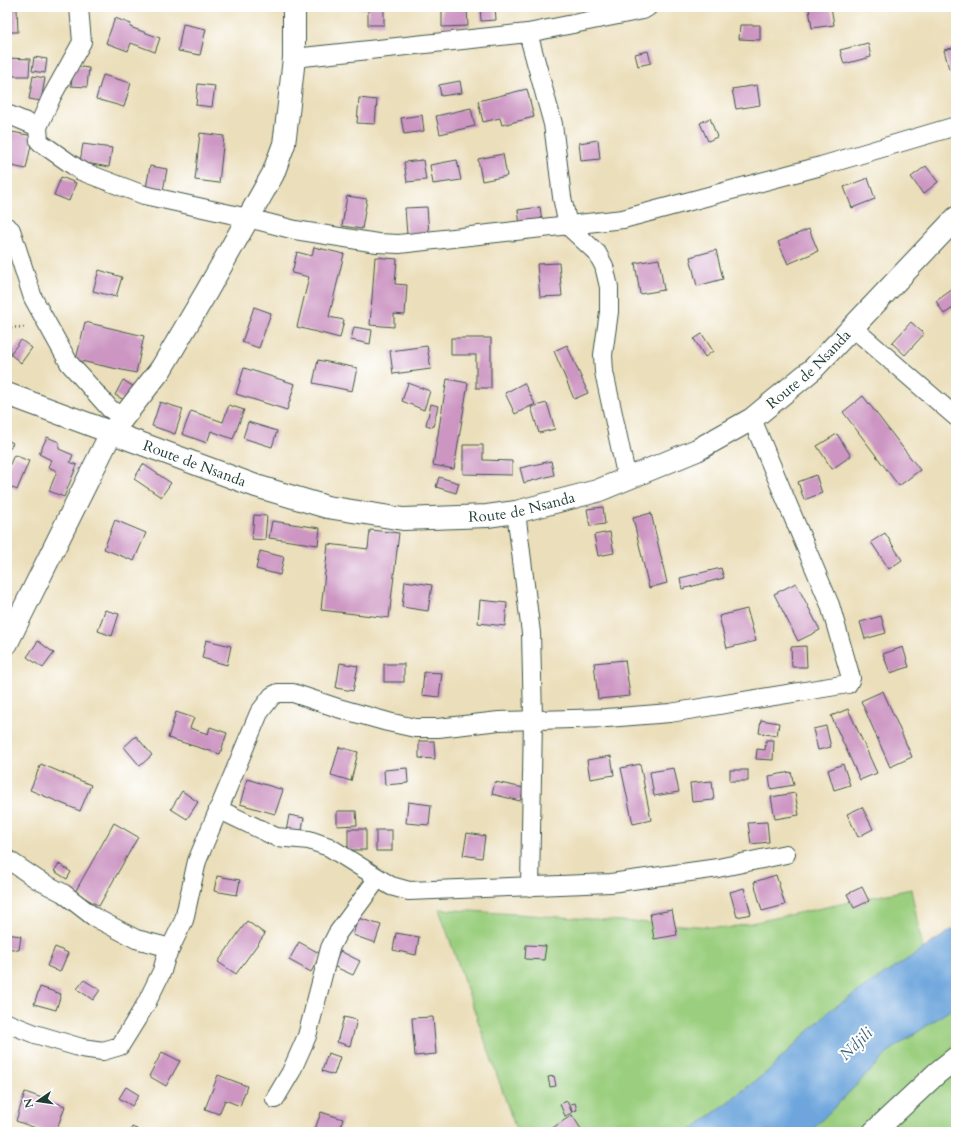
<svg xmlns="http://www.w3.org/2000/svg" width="963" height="1139" font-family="Cardo,serif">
<rect width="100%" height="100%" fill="#fff"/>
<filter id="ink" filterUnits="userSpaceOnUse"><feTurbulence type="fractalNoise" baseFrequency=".025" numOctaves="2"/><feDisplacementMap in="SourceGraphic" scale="8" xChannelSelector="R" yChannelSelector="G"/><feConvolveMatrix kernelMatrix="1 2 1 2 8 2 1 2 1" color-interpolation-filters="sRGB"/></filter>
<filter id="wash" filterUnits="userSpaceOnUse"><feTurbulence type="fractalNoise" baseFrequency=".012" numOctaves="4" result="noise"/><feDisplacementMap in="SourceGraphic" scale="16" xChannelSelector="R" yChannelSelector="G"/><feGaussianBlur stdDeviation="0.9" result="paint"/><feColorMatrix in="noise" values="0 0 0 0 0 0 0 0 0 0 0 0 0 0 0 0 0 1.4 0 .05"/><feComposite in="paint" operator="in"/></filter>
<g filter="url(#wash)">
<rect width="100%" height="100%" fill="#ebdeba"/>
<g fill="#9bcf7f" stroke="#5d865a">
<path d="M911 889 923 950 829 1011 767 1072 689 1132H518L514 1124 439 909 728 928Z"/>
<path d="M956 1006V1132H810L891 1050Z"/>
</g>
<path fill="#6da5dc" stroke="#467188" d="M956 927V1006L891 1050 810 1132H689L767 1072 829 1011Z"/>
<g id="blocks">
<g fill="#cc95c2">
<path d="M349 7H384V25H368V9H349Z"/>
<path d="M442 7H467L468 26 442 27Z"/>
<path d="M480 7H495L496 20 481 21Z"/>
<path d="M818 7H831L834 25 812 28 809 9Z"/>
<path d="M7 9H17L18 32H7Z"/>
<path d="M115 18 131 24 130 27 160 38 155 52 131 43 128 51 106 43Z"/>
<path d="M183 24 206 29 200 55 178 51Z"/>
<path d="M740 25H760V40L739 39Z"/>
<path d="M868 43 871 57 844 64 840 50Z"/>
<path d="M956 47V67L949 69 944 50Z"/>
<path d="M648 51 651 63 638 66 635 54Z"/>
<path d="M34 57 47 59 45 73 32 71Z"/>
<path d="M7 58 30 59 29 76H7Z"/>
<path d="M74 66 89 68 87 87 71 86Z"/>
<path d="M103 75 131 83 124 107 96 99Z"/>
<path d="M33 76 45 78 41 101 29 99Z"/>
<path d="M460 81 462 93 441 96 439 85Z"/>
<path d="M198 84 215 86 212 107 196 105Z"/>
<path d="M757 85 760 105 736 109 732 89Z"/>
<path d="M527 89 534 117 502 125 500 118 483 122 478 101Z"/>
<path d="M359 98 377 100 375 124 357 123Z"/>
<path d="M471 108 475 126 440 134 436 116Z"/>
<path d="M422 115 424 131 404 134 401 118Z"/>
<path d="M710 118 717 137 708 141 700 123Z"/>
<path d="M7 131 33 136 26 169 7 165Z"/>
<path d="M200 133 224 136 219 183 195 180Z"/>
<path d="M598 140 600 159 581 161 579 143Z"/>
<path d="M83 144 112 148 109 167 80 162Z"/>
<path d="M503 154 507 176 482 181 478 159Z"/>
<path d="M423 160 426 180 407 182 404 162Z"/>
<path d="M457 160 461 180 433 184 430 165Z"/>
<path d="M150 166 167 169 163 191 146 188Z"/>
<path d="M926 166 938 182 923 194 911 177Z"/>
<path d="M61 177 76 183 69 201 54 195Z"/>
<path d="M868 178 875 199 852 208 844 187Z"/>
<path d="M347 196 367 199 362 229 342 226Z"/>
<path d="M427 207 429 234 407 235 405 208Z"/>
<path d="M540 207 542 222 520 225 518 210Z"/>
<path d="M809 229 818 251 788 264 778 242Z"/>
<path d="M314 247 344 254 329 317 344 320 340 338 297 327 309 277 292 273 297 252 312 256Z"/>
<path d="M716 250 723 279 697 286 690 257Z"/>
<path d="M375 257 397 259 395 284 407 285 405 315 394 314V327L370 325Z"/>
<path d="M659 259 664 290 640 294 635 263Z"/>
<path d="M559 263 562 296 540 297 537 264Z"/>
<path d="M99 270 122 277 116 297 93 291Z"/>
<path d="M956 287V306L944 314 936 301Z"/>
<path d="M254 307 271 313 259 348 242 342Z"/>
<path d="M85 322 144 336 136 373 76 360Z"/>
<path d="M911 322 924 334 905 355 892 343Z"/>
<path d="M354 327 372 330 370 344 351 340Z"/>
<path d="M702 334 713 351 705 357 694 339Z"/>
<path d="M451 338H491V388H476V355H451Z"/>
<path d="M21 340 32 348 21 363 10 354Z"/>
<path d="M567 345 588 393 574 399 554 351Z"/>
<path d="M427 346 431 369 393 374 390 351Z"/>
<path d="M318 360 357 368 352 391 313 383Z"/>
<path d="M244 368 295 384 287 410 236 394Z"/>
<path d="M447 379 468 383 454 469 433 465Z"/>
<path d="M123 380 136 388 128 402 115 395Z"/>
<path d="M408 383 430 391 424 410 402 401Z"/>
<path d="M524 383 535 404 515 414 505 393Z"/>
<path d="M863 396 920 470 899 486 843 412Z"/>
<path d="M160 402 183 409 175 434 152 426Z"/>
<path d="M547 403 555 429 539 433 531 407Z"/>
<path d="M431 404 438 406 433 427 426 425Z"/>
<path d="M229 405 244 410 233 439 211 431 207 443 182 434 191 411 223 422Z"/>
<path d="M248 422 277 431 272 447 243 438Z"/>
<path d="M837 434 851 456 832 469 817 446Z"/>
<path d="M47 437 59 442V449L73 455 70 462 77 465 64 497 49 491 57 471 48 467 51 460 39 454Z"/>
<path d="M7 440 13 443 7 453Z"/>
<path d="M463 445H483V460L512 461V475L463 474Z"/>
<path d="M14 455 29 461 17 490 7 485V471Z"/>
<path d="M551 461 554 475 524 483 520 468Z"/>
<path d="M143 464 171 483 161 497 134 479Z"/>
<path d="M816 475 822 493 804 500 798 482Z"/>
<path d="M439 477 459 483 456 493 436 487Z"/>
<path d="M603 507 605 524 590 526 587 509Z"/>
<path d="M651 513 667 583 649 588 633 518Z"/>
<path d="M254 515 267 516 265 540 252 539Z"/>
<path d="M115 520 146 533 134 561 104 549Z"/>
<path d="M272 521 320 528 318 545 269 538Z"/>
<path d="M370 530 399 533 389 618 321 610 328 544 368 549Z"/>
<path d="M610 532 614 553 598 556 594 535Z"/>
<path d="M885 533 902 560 889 569 871 542Z"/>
<path d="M260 551 284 557 280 575 256 569Z"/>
<path d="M721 568 724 578 682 589 680 578Z"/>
<path d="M405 581 432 585 428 611 402 607Z"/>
<path d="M796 583 820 630 798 641 774 594Z"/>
<path d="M480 600 507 603 505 626 478 623Z"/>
<path d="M747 609 756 641 727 648 719 616Z"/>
<path d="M105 610 119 614 112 636 98 631Z"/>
<path d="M881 616 886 633 865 639 860 622Z"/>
<path d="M206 640 231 646 227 665 202 658Z"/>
<path d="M38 641 54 653 43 668 27 657Z"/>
<path d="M806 646 807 667H792L791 647Z"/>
<path d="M903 647 909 667 890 673 883 654Z"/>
<path d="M625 660 630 696 598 699 594 663Z"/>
<path d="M340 663 358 666 353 691 336 688Z"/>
<rect x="384" y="664" width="20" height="18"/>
<path d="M424 672 442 673 439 697 422 695Z"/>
<path d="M883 691 912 757 890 767 861 701Z"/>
<path d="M848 709 877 773 860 780 831 716Z"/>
<path d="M176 712 194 718 190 728 208 734 210 727 227 733 220 754 168 738Z"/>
<path d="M761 720 779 723 777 736 759 733Z"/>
<path d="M826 726 831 747 818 750 813 729Z"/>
<path d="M136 736 152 755 140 766 124 747Z"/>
<path d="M766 740H774L773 760 756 759 757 749 765 750Z"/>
<path d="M419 741H434L435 759 419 758Z"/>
<path d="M339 747 358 752 351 781 331 775Z"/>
<path d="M611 756 614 775 590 779 587 760Z"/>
<path d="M41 764 91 785 80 811 30 790Z"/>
<path d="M640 764 651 820 633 824 621 768Z"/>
<path d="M843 764 850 785 834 790 828 770Z"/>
<path d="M407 768 408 783 385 785 384 770Z"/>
<path d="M674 768 679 792 654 796 650 772Z"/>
<rect x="730" y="770" width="18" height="11"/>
<path d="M791 772 794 785 771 789 769 776Z"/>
<path d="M247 779 283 790 275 814 240 804Z"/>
<path d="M712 781 714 800 692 802 690 783Z"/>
<path d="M495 782 524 788 520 801 492 794Z"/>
<path d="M182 791 198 802 187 819 171 809Z"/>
<path d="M795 793 799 815 775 819 771 797Z"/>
<path d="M408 802 431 805 429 825 406 823Z"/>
<path d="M862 807 873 829 858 837 847 814Z"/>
<path d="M337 811H356L357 825 337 826Z"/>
<path d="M289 815 304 818 301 835 286 832Z"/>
<path d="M767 822 769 842 751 844 748 823Z"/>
<path d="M114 823 138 837 99 906 75 892Z"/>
<rect x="348" y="829" width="18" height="21"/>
<rect x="376" y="830" width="16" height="21"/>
<path d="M467 833 485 836 482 858 463 855Z"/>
<path d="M59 864 71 872 67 879 54 871Z"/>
<path d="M776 875 785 905 762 911 754 882Z"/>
<path d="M217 876 240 880 237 895 214 891Z"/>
<path d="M862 887 869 901 854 908 847 894Z"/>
<path d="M744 888 751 914 737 917 730 892Z"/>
<path d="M672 910 677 935 654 939 650 914Z"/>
<path d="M358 918 381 925 375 943 353 935Z"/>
<path d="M247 921 265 934 236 974 218 962Z"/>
<path d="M396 933 419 937 416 955 393 950Z"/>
<path d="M7 934 21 936 19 950 7 948Z"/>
<path d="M299 942 321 954 311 972 289 960Z"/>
<path d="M526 945 546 946 544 960 525 959Z"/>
<path d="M55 947 68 953 60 972 47 966Z"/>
<path d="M340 951 360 961 353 975 333 966Z"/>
<path d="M84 980 100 990 93 1000 77 989Z"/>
<path d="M40 987 61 994 56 1010 34 1004Z"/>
<path d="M344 1017 357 1020 350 1046 337 1042Z"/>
<path d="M433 1017 436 1054 415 1056 412 1018Z"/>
<path d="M162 1052 180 1061 166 1086 149 1076Z"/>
<path d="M328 1053 340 1057 334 1075 322 1071Z"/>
<path d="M218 1075 247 1086 240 1106 225 1100 219 1114 205 1109Z"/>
<path d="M554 1076 556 1086 550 1087 548 1077Z"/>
<path d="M126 1087 139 1095 132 1106 119 1098Z"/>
<path d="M25 1092 65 1106 56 1132H47L16 1121Z"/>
<path d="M567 1101 572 1113 565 1116 560 1104Z"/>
<path d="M575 1103 577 1110 572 1112 570 1104Z"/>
<path d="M321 1112 343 1119 339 1132H314Z"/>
<path d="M572 1115 583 1132H549L548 1131Z"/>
<path d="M132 1127 143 1132H130Z"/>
</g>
</g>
</g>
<g filter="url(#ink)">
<use href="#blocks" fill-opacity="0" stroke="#3e5548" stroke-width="1"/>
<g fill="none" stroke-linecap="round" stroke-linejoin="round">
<g stroke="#3e5548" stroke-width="20">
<g id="minor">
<path d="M79 7 82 42 52 96 38 127 39 141 41 143 81 171 144 195 248 218 295 230 377 243 399 244 623 219 821 166 956 126"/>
<path d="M528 33 553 124 562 197 568 226 597 253 604 266 609 287V312L603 355 604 372 627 479"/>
<path d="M294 58 528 33 643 10 648 7"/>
<path d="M7 114 38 127"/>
<path d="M7 227 11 230 33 298 69 363 110 409 124 417"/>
<path d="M852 327 956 417"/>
<path d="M516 512 531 633 533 719 530 887"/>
<path d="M218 809 276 837 309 840 329 847 391 886 409 891 611 883 718 868 786 854"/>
<path d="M7 859 38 880 63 893 94 917 136 939 171 948"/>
<path d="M7 1023 35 1034 82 1048 103 1051 120 1046 146 1004 162 971 166 957 184 920 197 861 259 713 272 696 278 693H293L338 708 388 722 415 728H438L499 721 607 718 670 713 848 684 851 678 830 605 752 419"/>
<path d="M275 1099 291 1072 307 1036 330 948 337 934 378 878"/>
</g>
</g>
<g stroke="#3e5548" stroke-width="24">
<g id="tertiary">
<path id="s1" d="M7 394 256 486 327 507 403 519 487 516 516 512 597 491 697 450 752 419 813 369 956 218"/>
<path d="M7 643 111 433 161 369 207 291 273 174 284 144 288 113 294 58V7"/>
<path d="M874 1132 937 1073 956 1058"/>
</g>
</g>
<path stroke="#3e5548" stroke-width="2.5" stroke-dasharray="1 3" stroke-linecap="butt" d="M7 328 26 327"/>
<use href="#minor" stroke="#fff" stroke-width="18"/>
<use href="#tertiary" stroke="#fff" stroke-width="22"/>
</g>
</g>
<g text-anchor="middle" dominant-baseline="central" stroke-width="4" stroke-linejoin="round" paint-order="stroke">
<g font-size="15" fill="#1f3d34" stroke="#fff">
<text stroke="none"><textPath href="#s1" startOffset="860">Route de Nsanda</textPath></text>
<text stroke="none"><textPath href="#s1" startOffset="200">Route de Nsanda</textPath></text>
<text stroke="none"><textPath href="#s1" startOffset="536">Route de Nsanda</textPath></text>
</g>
<g font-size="16" font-style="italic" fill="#3a616f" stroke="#fff">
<text transform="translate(856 1044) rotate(-44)">Ndjili</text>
</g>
</g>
<rect width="963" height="1139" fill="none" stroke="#fff" stroke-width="24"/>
<g transform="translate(38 1101) rotate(257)" stroke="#ffffff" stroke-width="3" paint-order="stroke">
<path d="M0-3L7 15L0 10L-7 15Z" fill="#1f3d34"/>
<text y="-6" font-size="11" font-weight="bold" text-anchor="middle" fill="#1f3d34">N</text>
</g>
</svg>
